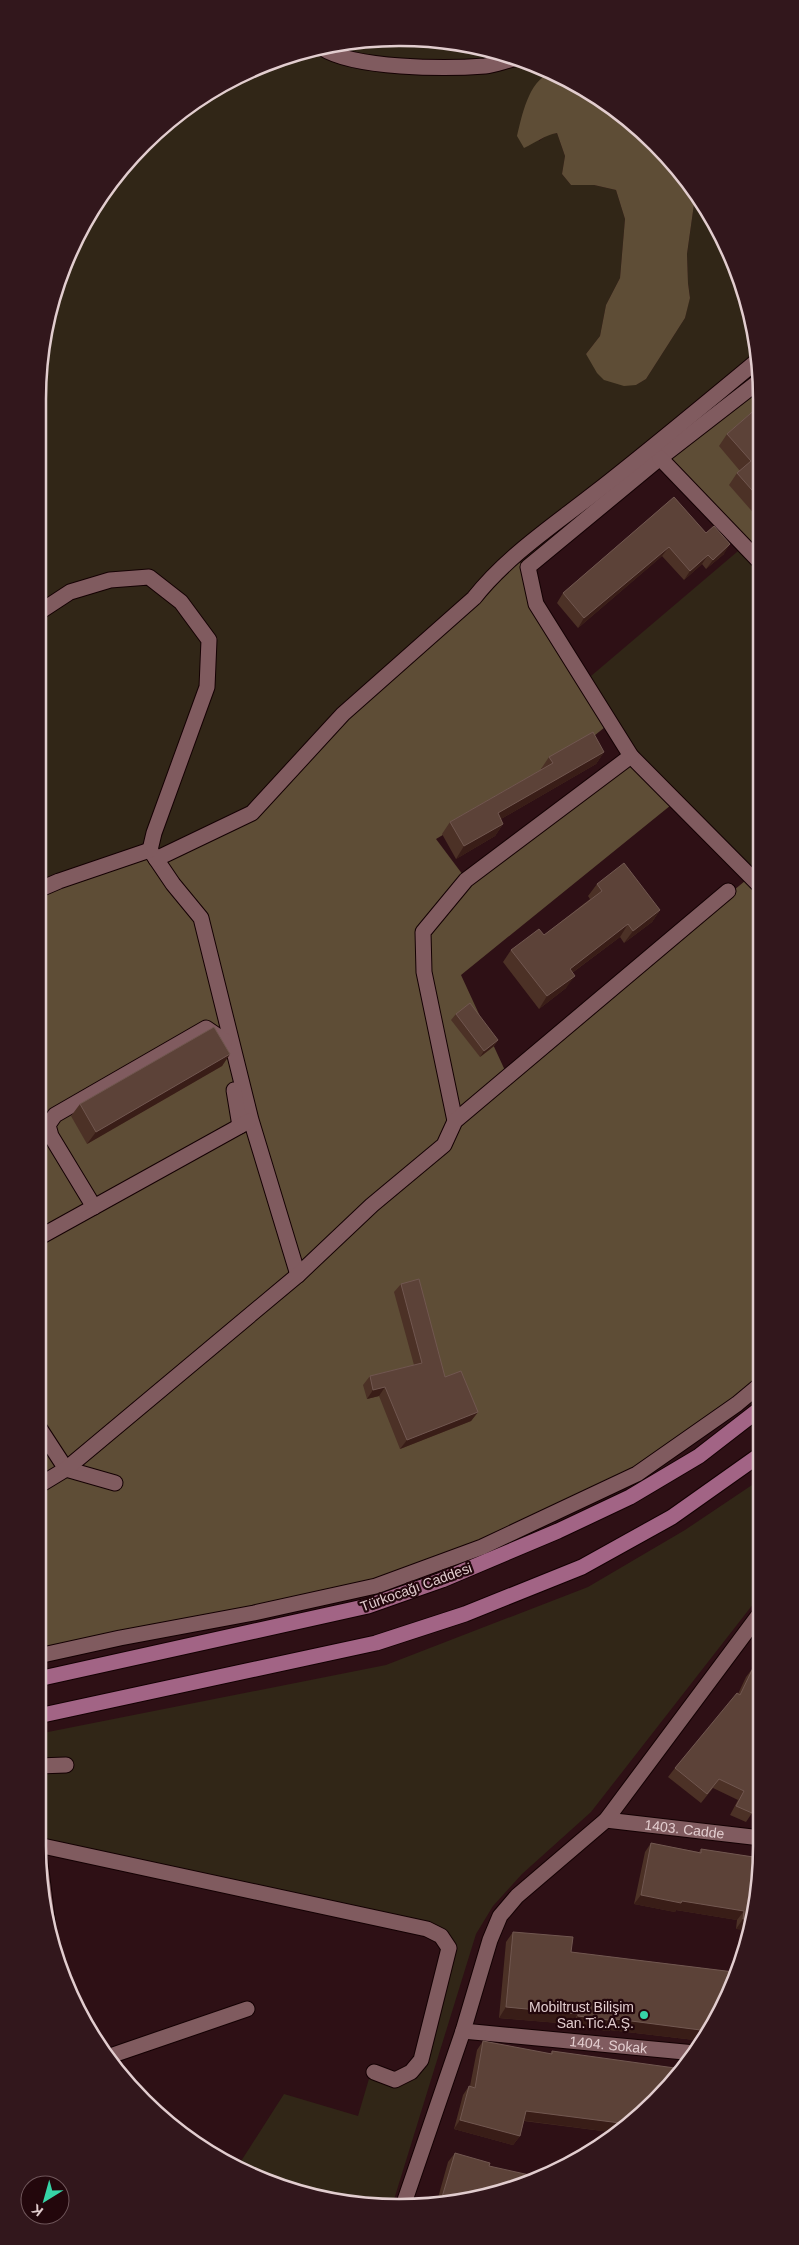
<svg xmlns="http://www.w3.org/2000/svg" width="799" height="2245" font-family="Helvetica,sans-serif">
<rect width="100%" height="100%" fill="#2e1015"/>
<g fill="#312617">
<path d="M423 38 493 50 550 73 544 76 539 141 547 135 557 133 565 156 562 174 571 185H594L616 190 625 219 620 278 606 305 600 336 586 354 636 385 646 379 685 318 690 297 688 283 687 254 694 204 697 198 724 240 758 351 529 543 758 360V382L660 458 252 813 156 859 38 890V399L50 306 75 240 112 179 161 128 218 86 283 57 352 41Z"/>
<path d="M744 546 759 561V885L631 756 584 682Z"/>
<path d="M761 1479V1594L591 1812 522 1874 493 1906 476 1934 392 2206 353 2204 234 2167 238 2166 284 2094 358 2116 371 2072H411L449 1948 441 1936 38 1844V1734L386 1665 588 1587 685 1530Z"/>
</g>
<g fill="#5e4d36">
<path d="M550 73 581 86 671 161 697 198 694 204 687 254 688 283 690 298 685 318 646 379 636 385 624 386 604 380 597 373 586 354 600 336 606 305 620 278 625 219 616 190 594 185H571L562 174 565 156 557 133C545 135 535 143 524 148L517 136C522 116 528 82 550 73Z"/>
<path d="M758 382 759 561 660 458Z"/>
<path d="M512 558 528 567 536 604 610 723 584 744 541 769 544 775 436 839 466 879 631 756 676 801 461 975 508 1077 751 876 759 885 761 1384 637 1474 376 1586 38 1656V890L150 850 156 858 252 813Z"/>
</g>
<g fill="none" stroke-linecap="round" stroke-linejoin="round">
<g stroke="#140003" stroke-width="17">
<g id="minor">
<path d="M322 48C354 69 446 69 485 66 494 65 505 61 514 59"/>
<path d="M758 382 660 458 528 567 536 604 631 756 759 885"/>
<path d="M660 458 759 561"/>
<path d="M38 613 70 592 110 580 149 577 181 602 209 640 207 687 154 833 150 850 173 884 201 918 251 1120 298 1275"/>
<path d="M156 859 252 813 343 714 474 598C507 556 554 525 596 492 651 449 705 404 758 360"/>
<path d="M38 890 59 881 150 850"/>
<path d="M234 1090 240 1126"/>
<path d="M455 1121 424 972 423 932 466 880 631 756"/>
<path d="M94 1207 51 1136 48 1125 55 1115 206 1028 225 1041"/>
<path d="M38 1238 249 1121"/>
<path d="M38 1426 66 1469 115 1483"/>
<path d="M38 1486 66 1469 298 1275 372 1205 444 1145 455 1121 728 891"/>
<path d="M38 1656 120 1638 254 1613 376 1586 482 1547 637 1474 737 1404 761 1384"/>
<path d="M38 1766 66 1765"/>
<path id="s1" d="M606 1820 761 1838"/>
<path d="M38 1845 427 1929 441 1936 449 1948 421 2060 411 2072 395 2080 374 2072"/>
<path d="M40 1845 39 1855 48 1926"/>
<path id="s2" d="M463 2031 695 2053"/>
<path d="M110 2056 247 2009"/>
<path d="M403 2206 463 2031 490 1940 500 1916 517 1896 606 1820 761 1612"/>
</g>
</g>
<g stroke="#140003" stroke-width="17">
<g id="major">
<path d="M38 1679 368 1606 442 1580 558 1531 630 1497 699 1456 761 1408"/>
<path d="M38 1716 376 1643 465 1614 582 1567 672 1517 761 1454"/>
</g>
</g>
<use href="#minor" stroke="#805b5f" stroke-width="15"/>
<use href="#major" stroke="#a26485" stroke-width="15"/>
</g>
<g fill="#4c3126">
<path d="M758 407 759 516 757 517 729 485 737 473 740 471 719 446 727 434Z"/>
<path d="M674 497 724 554 706 569 702 564 684 580 662 556 578 628 557 603 563 593Z"/>
<path d="M604 752 596 764 501 819 503 824 495 836 456 859 442 834 450 822 541 770V769L549 757Z"/>
<path d="M597 884 660 910 652 922 624 943 620 937 572 973 566 988 539 1009 503 962 511 950 544 935 590 899 588 896Z"/>
<path d="M456 1014 498 1040 494 1046 480 1057 451 1020Z"/>
<path d="M230 1054 222 1066 87 1144 71 1116 80 1104Z"/>
<path d="M401 1284 445 1377 478 1412 471 1421 400 1449 379 1396 367 1399 363 1385 370 1376 414 1365 394 1292Z"/>
<path d="M753 1668 761 1747 754 1756 761 1760V1818L752 1813 746 1822 730 1815 738 1800 713 1788 701 1803 668 1777 675 1768 738 1694 746 1677Z"/>
<path d="M651 1843 699 1852 701 1849 760 1858 750 1930 736 1929 737 1920 676 1910 675 1912 634 1904 645 1852Z"/>
<path d="M513 1932 571 1952 734 1972 703 2041 610 2030 609 2031 571 2026V2024L499 2018 506 1942Z"/>
<path d="M483 2041 550 2054 552 2051 656 2101 618 2133 524 2121 520 2136 513 2145 454 2129 463 2095 469 2086H470L477 2050Z"/>
<path d="M455 2153 489 2166 493 2195 436 2205 448 2162Z"/>
</g>
<g fill="#391d17">
<path d="M730 544 724 554 706 569 713 560Z"/>
<path d="M669 547 662 556 578 628 584 618Z"/>
<path d="M708 555 702 564 684 580 690 571Z"/>
<path d="M604 752 596 764 489 826 498 813Z"/>
<path d="M503 824 495 836 456 859 464 846Z"/>
<path d="M660 910 652 922 624 943 633 931Z"/>
<path d="M628 924 620 937 561 981 570 969Z"/>
<path d="M575 976 566 988 539 1009 547 996Z"/>
<path d="M498 1040 494 1046 480 1057 484 1051Z"/>
<path d="M230 1054 222 1066 87 1144 96 1132Z"/>
<path d="M385 1387 379 1396 367 1399 373 1390Z"/>
<path d="M478 1412 471 1421 400 1449 407 1440Z"/>
<path d="M641 1895 682 1901 744 1911 737 1920 676 1910 675 1912 634 1904Z"/>
<path d="M743 1919 752 1920 750 1930 736 1929Z"/>
<path d="M506 2007 578 2014 571 2024 499 2018Z"/>
<path d="M578 2016 616 2019 708 2031 703 2041 610 2030 609 2031 571 2026Z"/>
<path d="M526 2111 628 2124 618 2133 520 2120Z"/>
<path d="M460 2120 520 2136 513 2145 454 2129Z"/>
</g>
<g fill="#5c4238" stroke="#715750">
<path d="M758 407 759 498 737 473 751 461 727 434Z"/>
<path d="M674 497 706 533 714 526 730 544 713 560 708 555 690 571 669 547 584 618 563 593Z"/>
<path d="M593 732 604 752 498 813 503 824 464 846 450 822 553 763 549 757Z"/>
<path d="M624 863 660 910 633 931 628 924 570 969 575 976 547 996 511 950 539 929 544 935 602 891 597 884Z"/>
<path d="M470 1003 498 1040 484 1051 456 1014Z"/>
<path d="M214 1027 230 1054 96 1132 80 1104Z"/>
<path d="M419 1279 445 1377 461 1371 478 1412 407 1440 385 1387 373 1390 370 1376 422 1363 401 1284Z"/>
<path d="M753 1668 761 1672V1746L753 1756 761 1760V1806L757 1803 752 1813 736 1806 744 1791 719 1779 707 1794 675 1768 737 1693 740 1695Z"/>
<path d="M651 1843 701 1853V1849L760 1858 752 1920 743 1919 744 1911 682 1901 681 1903 641 1895Z"/>
<path d="M513 1932 573 1937 571 1952 734 1972 708 2031 616 2019V2021L578 2016V2014L506 2007Z"/>
<path d="M483 2041 552 2054V2051L682 2069 656 2101 628 2124 526 2111 520 2136 460 2120 469 2086 475 2088Z"/>
<path d="M455 2153 490 2163 489 2166 534 2176 493 2195 440 2204Z"/>
</g>
<circle fill="#36d4a7" stroke="#23070c" stroke-width="2" cx="644" cy="2015" r="5"/>
<g text-anchor="middle" dominant-baseline="central" stroke-width="4.5" stroke-linejoin="round" paint-order="stroke">
<g font-size="14" fill="#e2cdcf" stroke="#23070c">
<text transform="translate(416 1587) rotate(-20)">Türkocağı Caddesi</text>
<text stroke="none"><textPath href="#s1" startOffset="79">1403. Cadde</textPath></text>
<text stroke="none"><textPath href="#s2" startOffset="146">1404. Sokak</textPath></text>
</g>
<g font-size="14" fill="#e2cdcf" stroke="#23070c" text-anchor="end">
<text x="634" y="2007">Mobiltrust Bilişim<tspan x="634" dy="16">San.Tic.A.Ş.</tspan></text>
</g>
</g>
<path d="M0 0H799V2245H0ZM399 46H400A353 353 0 0 1 753 399V1846A353 353 0 0 1 400 2199H399A353 353 0 0 1 46 1846V399A353 353 0 0 1 399 46Z" fill="#32171c" fill-rule="evenodd"/>
<path fill="none" stroke="#e2cdcf" stroke-width="2.5" d="M399 46H400A353 353 0 0 1 753 399V1846A353 353 0 0 1 400 2199H399A353 353 0 0 1 46 1846V399A353 353 0 0 1 399 46Z"/>
<g transform="translate(45 2200) rotate(217)"><circle r="24" fill="#23070c" stroke="#6f565a"/>
<path d="M0-4L9 19L0 12L-9 19Z" fill="#36d4a7"/>
<text y="-8" font-size="14" font-weight="bold" text-anchor="middle" fill="#e2cdcf">K</text>
</g>
</svg>
